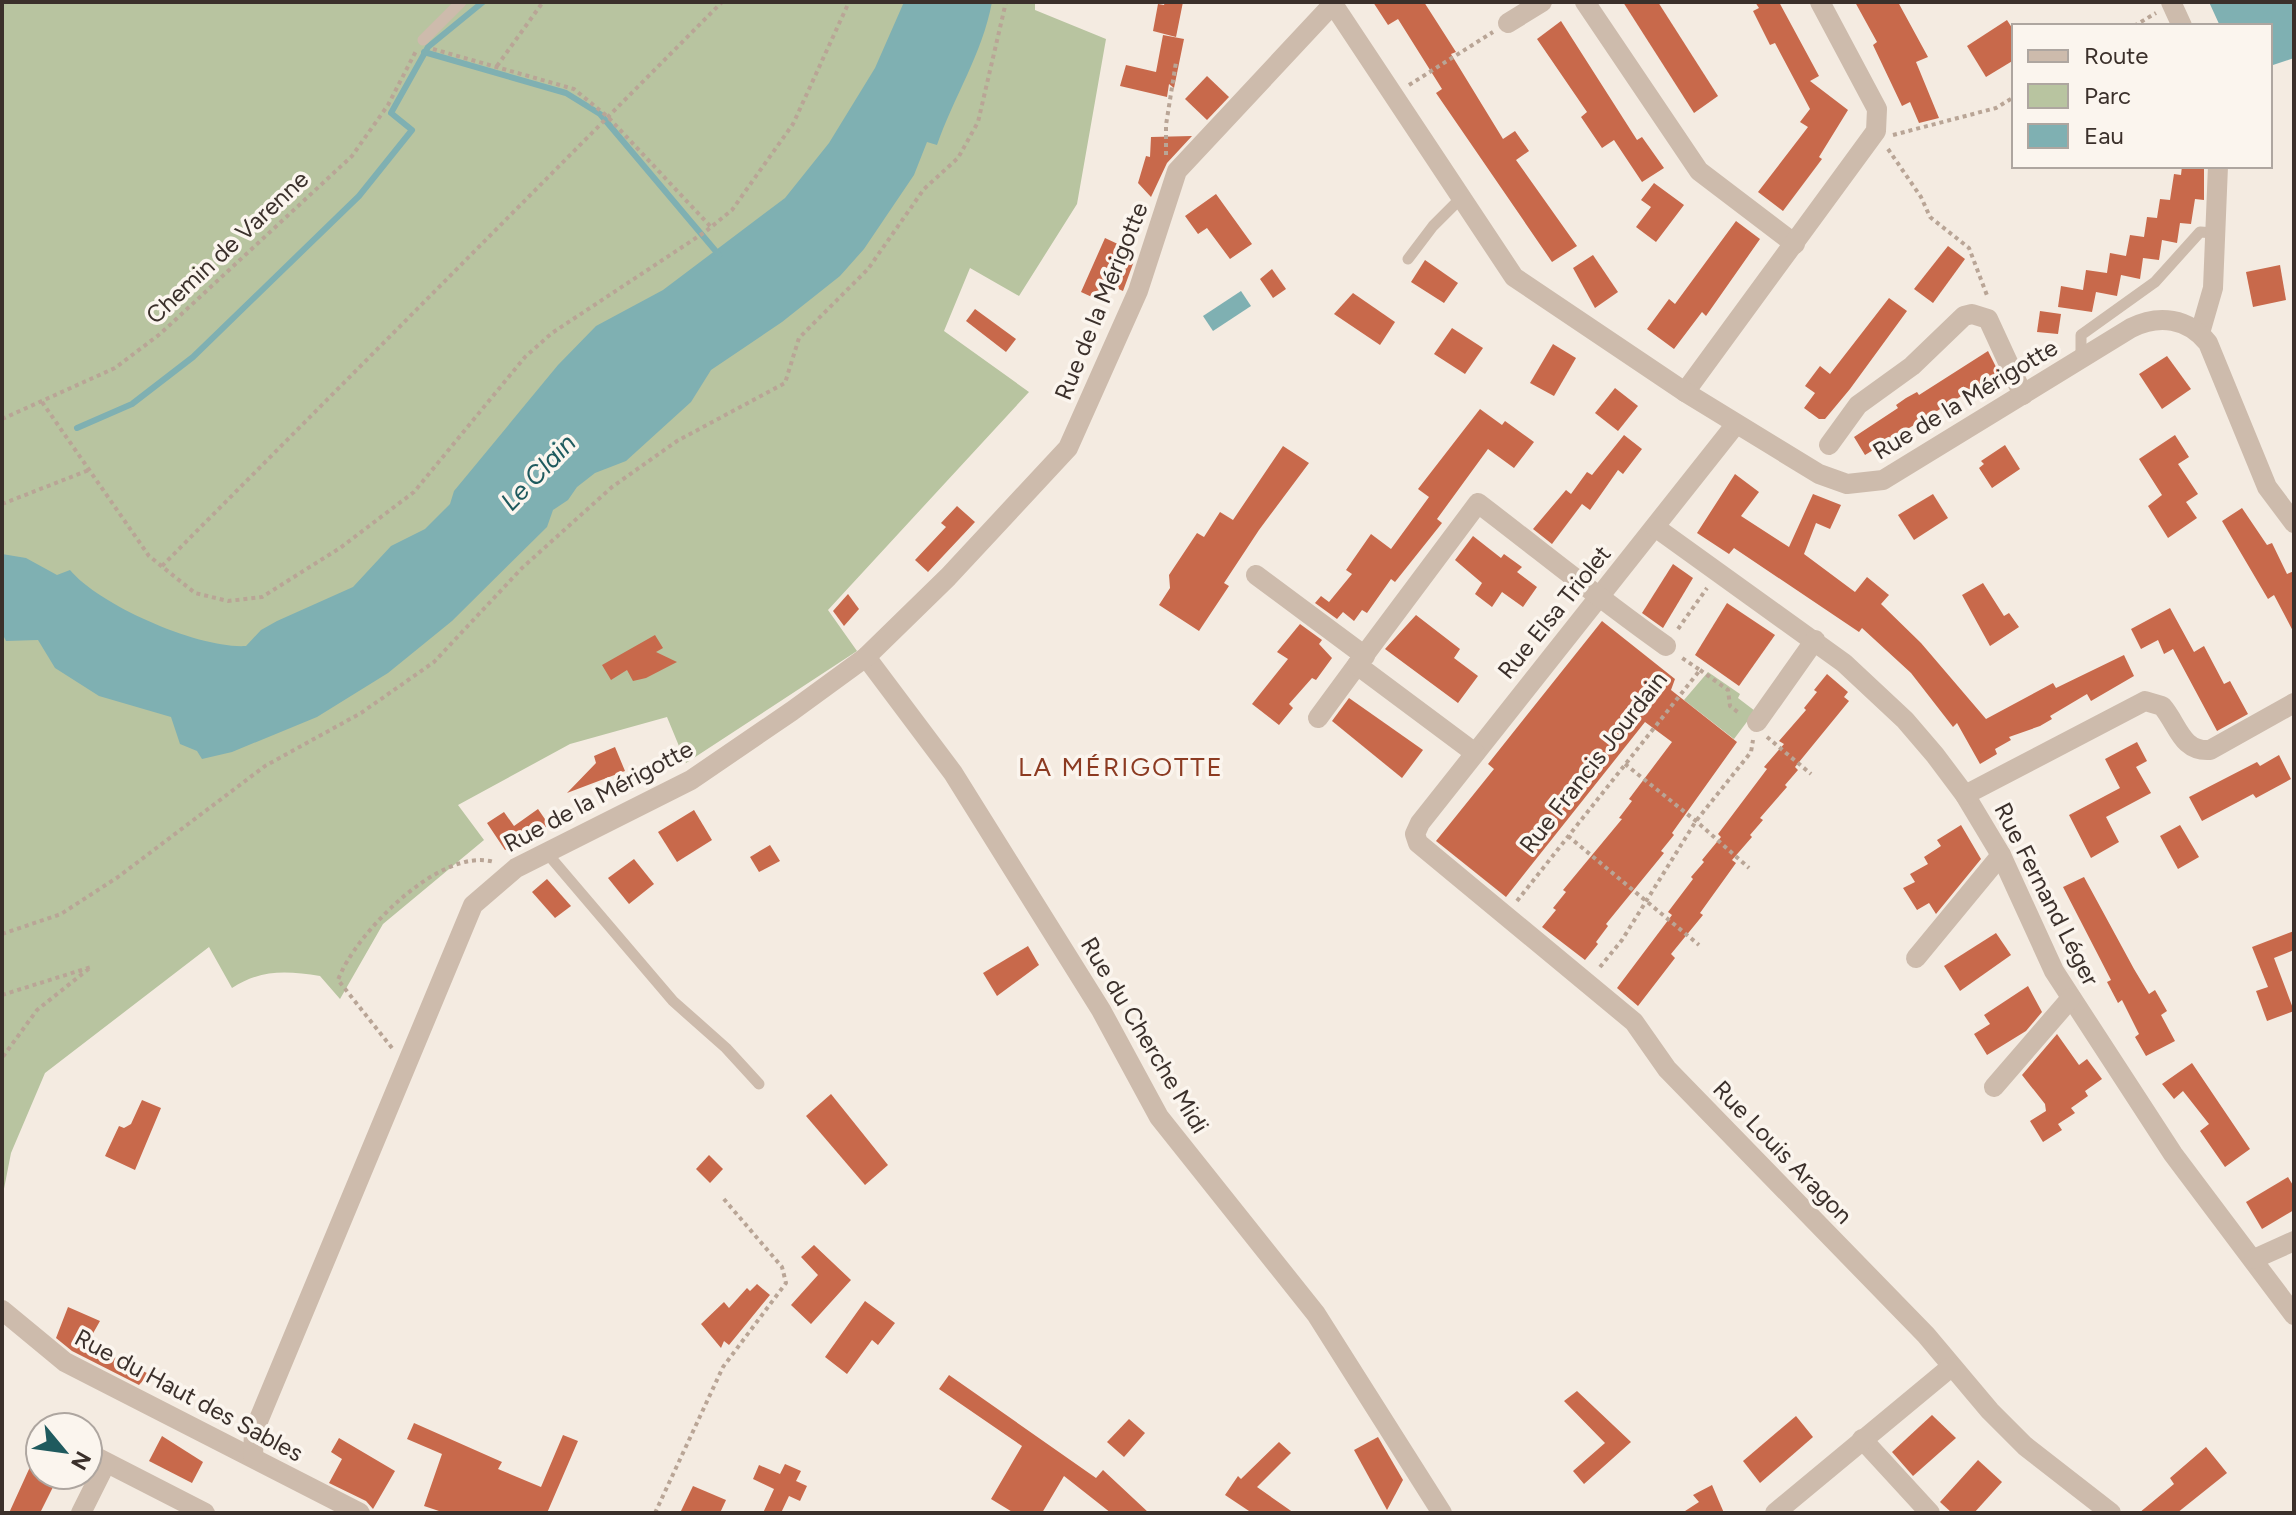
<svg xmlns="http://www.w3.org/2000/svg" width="2296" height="1515" font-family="Figtree,sans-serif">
<rect width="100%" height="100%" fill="#f4ebe1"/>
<g fill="#b8c4a0">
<path d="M2 2H1035V10L1106 39 1077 204 1019 296 970 268 944 331 1029 392 828 610 857 651 686 763 667 717 570 744 458 805 484 840 383 924 340 999 320 976C287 971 261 969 232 988L209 947 45 1073 11 1153 2 1199Z"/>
<path d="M1708 672 1740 694 1738 698 1755 711 1734 739 1684 700Z"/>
</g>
<g fill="#7fb0b2">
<path d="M904 2H992C982 55 954 96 937 145L927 142 914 175 864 249 840 276 782 322 711 370 691 402 626 461 595 473 577 487 568 500 553 510 547 527 452 621 388 673 317 717 232 752 202 759 197 751 180 744 171 717 99 696 55 668 38 640 6 641 2 633V554L26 558 57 575 70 570C100 606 200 649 246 646L261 630 277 621 353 587 391 546 425 529 450 504 454 491 558 365 596 326 663 290 785 198 829 143 875 68Z"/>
<path d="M2209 2H2294V58L2270 66V26H2220Z"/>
<path d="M1241 291 1251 306 1213 331 1203 316Z"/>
</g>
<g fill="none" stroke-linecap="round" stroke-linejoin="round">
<g stroke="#7fb0b2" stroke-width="6">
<path d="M424 52 566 93 600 114 719 255"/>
<path d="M77 428 132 404 193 357 359 196 412 130 391 113 428 47 483 2"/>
</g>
</g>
<g fill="#c8694b">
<path d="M1165 2H1183L1176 37 1153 31 1158 4 1164 5Z"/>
<path d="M1373 2H1424L1456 52 1451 54 1503 139 1515 131 1529 151 1516 160 1577 246 1552 262 1436 93 1442 89 1398 19 1388 25Z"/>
<path d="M1623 2H1658L1718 96 1694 113Z"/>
<path d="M1755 2H1779L1819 76 1810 81 1848 110 1819 157 1822 159 1783 211 1758 192 1808 127 1800 122 1810 109 1775 43 1770 45 1753 11 1759 8Z"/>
<path d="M1855 2H1898L1928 57 1916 62 1939 118 1919 123 1910 102 1902 106 1873 45 1877 42Z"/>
<path d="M2007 20 2014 31V60L1986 77 1967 46Z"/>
<path d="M1561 21 1637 140 1642 137 1664 168 1642 182 1614 140 1602 148 1581 117 1587 112 1537 39Z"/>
<path d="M1163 35 1184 39 1174 88 1169 84 1167 97 1120 86 1126 65 1156 72Z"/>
<path d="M1207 76 1229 97 1207 120 1185 99Z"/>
<path d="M1192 136 1167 163 1151 197 1138 183 1146 156 1150 157 1151 137Z"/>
<path d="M2182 166H2204V200L2195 199 2191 224 2180 223 2177 243 2162 240 2159 260 2143 258 2140 279 2121 275 2117 296 2096 292 2092 312 2058 307 2061 286 2083 290 2086 270 2107 273 2110 253 2126 256 2130 235 2144 237 2147 217 2157 218 2160 199 2170 200 2174 174 2181 175Z"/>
<path d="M1654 183 1684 205 1656 242 1636 227 1651 207 1641 200Z"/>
<path d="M1216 194 1252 244 1230 259 1207 228 1198 234 1185 216Z"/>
<path d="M1736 221 1760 239 1706 316 1702 312 1674 349 1647 329 1669 299 1675 304Z"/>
<path d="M1105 238 1137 253 1123 291 1112 286 1105 303 1081 292Z"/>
<path d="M1948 246 1965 259 1933 303 1914 289Z"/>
<path d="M1593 255 1618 292 1595 308 1573 268Z"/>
<path d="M1425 260 1458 283 1444 303 1411 282Z"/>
<path d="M2280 265 2286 300 2253 307 2246 272Z"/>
<path d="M1272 269 1286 289 1273 298 1260 279Z"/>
<path d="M1353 293 1395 322 1380 345 1334 314Z"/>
<path d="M1889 298 1907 311 1850 389 1825 419H1819L1804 408 1815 393 1805 386 1820 366 1830 374Z"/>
<path d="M975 309 1016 339 1006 352 966 321Z"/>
<path d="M2040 311 2061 314 2058 334 2037 332Z"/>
<path d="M1452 328 1483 348 1465 374 1434 354Z"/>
<path d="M1553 344 1576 358 1554 396 1530 383Z"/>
<path d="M1988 351 1999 373 1865 455 1854 437 1898 408 1896 405 1906 398 1917 392 1919 395Z"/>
<path d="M2167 356 2191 389 2162 409 2139 374Z"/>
<path d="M1615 388 1638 406 1618 431 1595 413Z"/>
<path d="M1480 409 1502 425 1505 421 1534 442 1514 468 1488 449 1437 519 1442 523 1395 582 1391 579 1367 613 1362 610 1354 621 1343 612 1337 619 1315 603 1321 596 1329 602 1352 574 1346 570 1371 534 1391 549 1429 497 1418 489Z"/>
<path d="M1624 435 1642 449 1623 474 1618 470 1590 510 1582 504 1552 544 1533 529 1566 490 1571 494 1587 472 1592 475Z"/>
<path d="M2175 435 2189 457 2178 464 2198 494 2186 502 2197 518 2168 538 2148 506 2162 495 2139 459Z"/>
<path d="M2005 445 2020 469 1992 488 1979 468 1984 464 1981 461Z"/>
<path d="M1283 446 1309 463 1259 530 1224 583 1229 586 1199 631 1159 605 1170 588 1169 575 1197 533 1204 537 1220 512 1233 520Z"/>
<path d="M1735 474 1759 492 1741 516 1789 547 1813 494 1841 505 1830 529 1816 523 1804 554 1855 592 1867 577 1889 595 1881 604 1921 643 1986 719 2053 683 2056 688 2124 655 2134 676 2091 701 2087 694 2050 716 2052 719 2040 726 2009 737 2011 740 1995 749 1997 754 1980 764 1957 723 1953 727 1911 673 1862 628 1859 632 1734 548 1729 554 1697 533Z"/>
<path d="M1933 494 1948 518 1914 540 1898 515Z"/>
<path d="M957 506 975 522 928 572 915 560 946 527 941 523Z"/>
<path d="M2242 508 2267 545 2272 543 2287 574 2294 571V633L2274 595 2268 599 2222 521Z"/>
<path d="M1473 536 1501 558 1504 554 1522 567 1517 572 1537 587 1523 607 1502 592 1492 607 1475 594 1482 583 1455 560Z"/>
<path d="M1673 564 1693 578 1663 628 1642 613Z"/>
<path d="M1983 583 2004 616 2009 613 2019 627 1990 646 1962 595Z"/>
<path d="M848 594 859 609 844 626 833 611Z"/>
<path d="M1727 603 1775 635 1739 686 1695 655Z"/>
<path d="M2170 608 2194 652 2204 646 2224 684 2230 681 2248 714 2217 731 2173 649 2164 654 2158 640 2141 649 2131 629Z"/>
<path d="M1416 615 1460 649 1454 658 1478 676 1458 703 1385 649Z"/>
<path d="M1602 621 1675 679 1671 690 1737 742 1672 833 1674 835 1661 851 1664 853 1606 924 1608 926 1596 942 1598 944 1585 960 1542 927 1556 910 1553 908 1566 892 1563 890 1622 819 1619 818 1632 801 1629 799 1672 742 1645 722 1506 897 1436 841 1494 769 1488 764Z"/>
<path d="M1300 624 1322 640 1319 644 1332 658 1316 680 1312 678 1289 704 1293 708 1279 725 1252 704 1288 659 1277 652Z"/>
<path d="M655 635 663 648 656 652 677 662 646 678 633 681 627 670 611 680 602 665Z"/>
<path d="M1827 674 1848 692 1844 697 1849 701 1795 767 1798 770 1785 785 1787 787 1760 818 1763 820 1750 835 1752 837 1732 860 1736 863 1700 913 1703 915 1671 954 1675 958 1638 1006 1617 988 1672 915 1668 912 1693 879 1691 877 1704 862 1702 860 1721 837 1718 834 1767 769 1764 767 1784 744 1779 741 1806 710 1804 708 1817 692 1814 690Z"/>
<path d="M1349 698 1423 750 1402 778 1332 721Z"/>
<path d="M2137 742 2147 761 2136 767 2151 793 2106 817 2119 842 2091 858 2069 815 2120 788 2105 759Z"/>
<path d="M615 747 625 771 567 793 596 763 594 756Z"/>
<path d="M2279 755 2291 779 2256 798 2253 794 2202 821 2189 797 2257 762 2260 766Z"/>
<path d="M538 809 549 825 525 841 505 850 487 823 504 812 514 826Z"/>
<path d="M694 810 712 840 677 862 658 832Z"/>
<path d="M1961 825 1981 859 1936 914 1929 903 1917 910 1903 888 1915 882 1910 874 1928 864 1924 857 1941 846 1937 840Z"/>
<path d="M2180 825 2199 857 2178 869 2160 836Z"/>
<path d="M770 845 780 861 759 872 750 857Z"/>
<path d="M634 859 654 884 629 904 608 878Z"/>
<path d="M2084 877 2134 969 2149 994 2155 990 2167 1011 2161 1015 2175 1041 2146 1056 2135 1037 2139 1034 2122 1000 2118 1003 2107 982 2111 980 2063 887Z"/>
<path d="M547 879 571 906 555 918 532 892Z"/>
<path d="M2294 931V950L2274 958 2294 1011 2267 1021 2256 991 2268 987 2252 947Z"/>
<path d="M1996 933 2011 955 1960 991 1944 966Z"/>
<path d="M1028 946 1039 965 997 996 983 973Z"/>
<path d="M2028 986 2042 1012 2026 1031 1987 1055 1974 1034 1990 1024 1984 1015Z"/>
<path d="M2057 1034 2079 1065 2087 1059 2102 1079 2085 1091 2088 1096 2071 1108 2075 1113 2058 1124 2062 1130 2043 1142 2030 1121 2046 1111 2045 1104 2022 1075Z"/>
<path d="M2192 1063 2250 1149 2225 1167 2200 1131 2209 1124 2183 1091 2174 1099 2162 1084Z"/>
<path d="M831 1094 888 1165 865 1185 806 1116Z"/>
<path d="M142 1100 161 1108 135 1170 105 1156 119 1126 124 1128 131 1124Z"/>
<path d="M709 1155 723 1169 710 1183 696 1169Z"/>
<path d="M2288 1177 2294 1187V1210L2262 1229 2246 1202Z"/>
<path d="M814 1245 851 1280 811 1324 791 1305 818 1275 801 1257Z"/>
<path d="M757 1284 770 1295 729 1345 724 1341 721 1348 701 1324 724 1302 729 1308 747 1288 750 1291Z"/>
<path d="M865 1301 895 1323 878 1345 872 1340 847 1374 825 1357Z"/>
<path d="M68 1307 100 1321 87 1344 149 1374 139 1385 72 1351 56 1338Z"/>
<path d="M949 1375 1096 1478 1103 1470 1149 1513H1111L1064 1476 1042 1513H1014L991 1499 1022 1446 939 1389Z"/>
<path d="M1577 1391 1631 1442 1584 1484 1573 1471 1605 1443 1564 1401Z"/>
<path d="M1932 1415 1956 1438 1913 1476 1892 1452Z"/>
<path d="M1796 1416 1813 1437 1760 1483 1743 1461Z"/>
<path d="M1129 1419 1145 1433 1124 1457 1107 1442Z"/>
<path d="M414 1423 502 1462 498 1469 541 1487 563 1435 578 1441 547 1513H445L424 1506 442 1454 407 1439Z"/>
<path d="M162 1436 203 1462 192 1483 149 1461Z"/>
<path d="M1378 1437 1403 1480 1387 1510 1354 1450Z"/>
<path d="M339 1438 395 1471 373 1509 366 1501 329 1483 342 1459 331 1452Z"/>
<path d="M1279 1442 1291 1453 1257 1487 1294 1513H1252L1225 1495 1238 1476 1241 1479Z"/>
<path d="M40 1445V1475H59L40 1513H9Z"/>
<path d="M2206 1447 2227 1473 2177 1513H2139L2174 1484 2170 1478Z"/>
<path d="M1978 1460 2002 1482 1974 1513H1952L1940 1502Z"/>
<path d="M785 1464 801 1471 796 1481 807 1486 800 1501 789 1496 781 1513H763L774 1489 753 1479 759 1465 780 1474Z"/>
<path d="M1712 1485 1724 1513H1682L1699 1502 1693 1495Z"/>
<path d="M693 1486 726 1500 720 1513H680Z"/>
</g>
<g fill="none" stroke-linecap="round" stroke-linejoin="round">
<g stroke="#b9a596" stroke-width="4" stroke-dasharray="4 4" stroke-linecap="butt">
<path d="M2134 26 2156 13"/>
<path d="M433 49 574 89 608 117 711 227"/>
<path d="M497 66 543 2"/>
<path d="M1409 85 1493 32"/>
<path d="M1893 135 1996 108 2014 97"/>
<path d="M1888 149 1921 197 1930 217 1969 248 1988 298"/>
<path d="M1166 155V125L1176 62"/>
<path d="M42 402 149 556 195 593 228 601 262 597 340 548 414 492 525 357 552 333 705 232 732 210 793 124 849 2"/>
<path d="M2 419 115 368 160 334 352 156 388 105 416 51"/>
<path d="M2 504 89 470"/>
<path d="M162 566 722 2"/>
<path d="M1678 629 1707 588"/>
<path d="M1700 670 1728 690 1730 706 1739 713"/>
<path d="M1767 737 1811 774"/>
<path d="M1625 764 1696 821 1749 868"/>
<path d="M1568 836 1699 945"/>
<path d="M1517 901 1700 670 1682 658"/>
<path d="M2 934 61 914 118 877 265 766 361 713 434 662 522 568 612 487 677 441 785 383 799 338 868 269 924 189 958 158 978 122 1006 2"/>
<path d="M1600 967 1622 940 1696 821 1751 752 1753 740"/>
<path d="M2 995 91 967 37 1010 2 1058"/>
<path d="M392 1048 338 980C355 934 440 846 494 862"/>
<path d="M655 1513 723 1367 786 1283 782 1267 723 1198"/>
</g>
<g stroke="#cdbbac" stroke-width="11">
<path d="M423 40 461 2"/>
<path d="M1408 259 1433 226 1462 197"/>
<path d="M2081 359V335L2155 282 2200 232 2215 233"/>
<path d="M546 852 673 1001 726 1048 759 1084"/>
</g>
<g stroke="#cdbbac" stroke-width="20">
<path d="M1585 2 1699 171 1795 244"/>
<path d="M2171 2 2182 26"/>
<path d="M1508 23 1542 2"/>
<path d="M2200 333 2213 288 2218 166"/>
<path d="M1685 392 1876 131 1877 109 1820 2"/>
<path d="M1736 424 1420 823 1415 834 1418 843 1634 1022 1667 1069 1926 1335 1990 1411 2025 1446 2111 1513"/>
<path d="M1829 445 1858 405 1912 366 1964 316 1972 314 1988 319 2023 395"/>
<path d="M1655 527 1844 663 1905 720 1935 755 1965 795 2001 855 2054 971 2173 1154 2294 1315"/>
<path d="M1256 575 1365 656"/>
<path d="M866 657 953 773 1101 1010 1159 1117 1316 1314 1442 1513"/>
<path d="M1318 718 1357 665"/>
<path d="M1757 722 1815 640"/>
<path d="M1475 753 1357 665 1478 503C1541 551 1602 601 1666 646"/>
<path d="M1965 795 2145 701 2162 706C2178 724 2181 752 2210 750L2294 703"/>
<path d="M1916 958 2001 855"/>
<path d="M1994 1087 2071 998"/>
<path d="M2254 1259 2294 1241"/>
<path d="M2 1310 65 1362 360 1513"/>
<path d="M1862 1439 1930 1513"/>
<path d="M88 1453 205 1513"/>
<path d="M253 1456 254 1431 473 905 516 868 691 780 792 711 866 657 948 577 1068 448 1138 291 1177 171 1333 4 1514 277 1685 392 1819 474 1847 484 1883 480 2131 328C2159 314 2188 318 2208 343L2267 487 2294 523"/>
<path d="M81 1513 106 1463"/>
<path d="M1775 1513 1951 1367"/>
</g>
</g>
<g text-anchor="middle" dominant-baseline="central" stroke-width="7" stroke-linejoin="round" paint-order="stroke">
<g font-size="24" fill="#3b302b" stroke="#fbf5ee">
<text transform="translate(227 247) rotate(-43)">Chemin de Varenne</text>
<text transform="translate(1101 301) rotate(-68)">Rue de la Mérigotte</text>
<text transform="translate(1965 399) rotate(-31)">Rue de la Mérigotte</text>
<text transform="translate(1554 612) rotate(-51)">Rue Elsa Triolet</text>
<text transform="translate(1593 762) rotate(-52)">Rue Francis Jourdain</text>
<text transform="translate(598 796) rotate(-28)">Rue de la Mérigotte</text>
<text transform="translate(2047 894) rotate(63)">Rue Fernand Léger</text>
<text transform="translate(1145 1035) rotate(59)">Rue du Cherche Midi</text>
<text transform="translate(1783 1152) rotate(46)">Rue Louis Aragon</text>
<text transform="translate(189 1395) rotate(28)">Rue du Haut des Sables</text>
</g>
<g font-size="26" font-style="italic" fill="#1f5a5e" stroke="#fbf5ee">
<text transform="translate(538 472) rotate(-46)">Le Clain</text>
</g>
<g font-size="26" letter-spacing="2" fill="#8c3b22" stroke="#fbf5ee">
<text x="1121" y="767">LA MÉRIGOTTE</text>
</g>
</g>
<rect width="2296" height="1515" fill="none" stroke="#3b302b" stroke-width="8"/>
<rect x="2012" y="24" width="260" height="144" fill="#fbf5ee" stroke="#aea6a0" stroke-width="2"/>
<rect x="2028" y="50" width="40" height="12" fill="#cdbbac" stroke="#aea6a0" stroke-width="2"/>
<text x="2084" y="64" font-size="24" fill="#3b302b">Route</text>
<rect x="2028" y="84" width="40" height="24" fill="#b8c4a0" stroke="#aea6a0" stroke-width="2"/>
<text x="2084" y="104" font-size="24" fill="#3b302b">Parc</text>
<rect x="2028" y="124" width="40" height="24" fill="#7fb0b2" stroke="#aea6a0" stroke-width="2"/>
<text x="2084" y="144" font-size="24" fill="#3b302b">Eau</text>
<g transform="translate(64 1451) rotate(119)"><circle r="38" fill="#fbf5ee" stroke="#aea6a0" stroke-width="2"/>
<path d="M0-6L14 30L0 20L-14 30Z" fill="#1f5a5e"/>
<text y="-12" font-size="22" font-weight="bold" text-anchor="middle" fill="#3b302b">N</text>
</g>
</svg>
